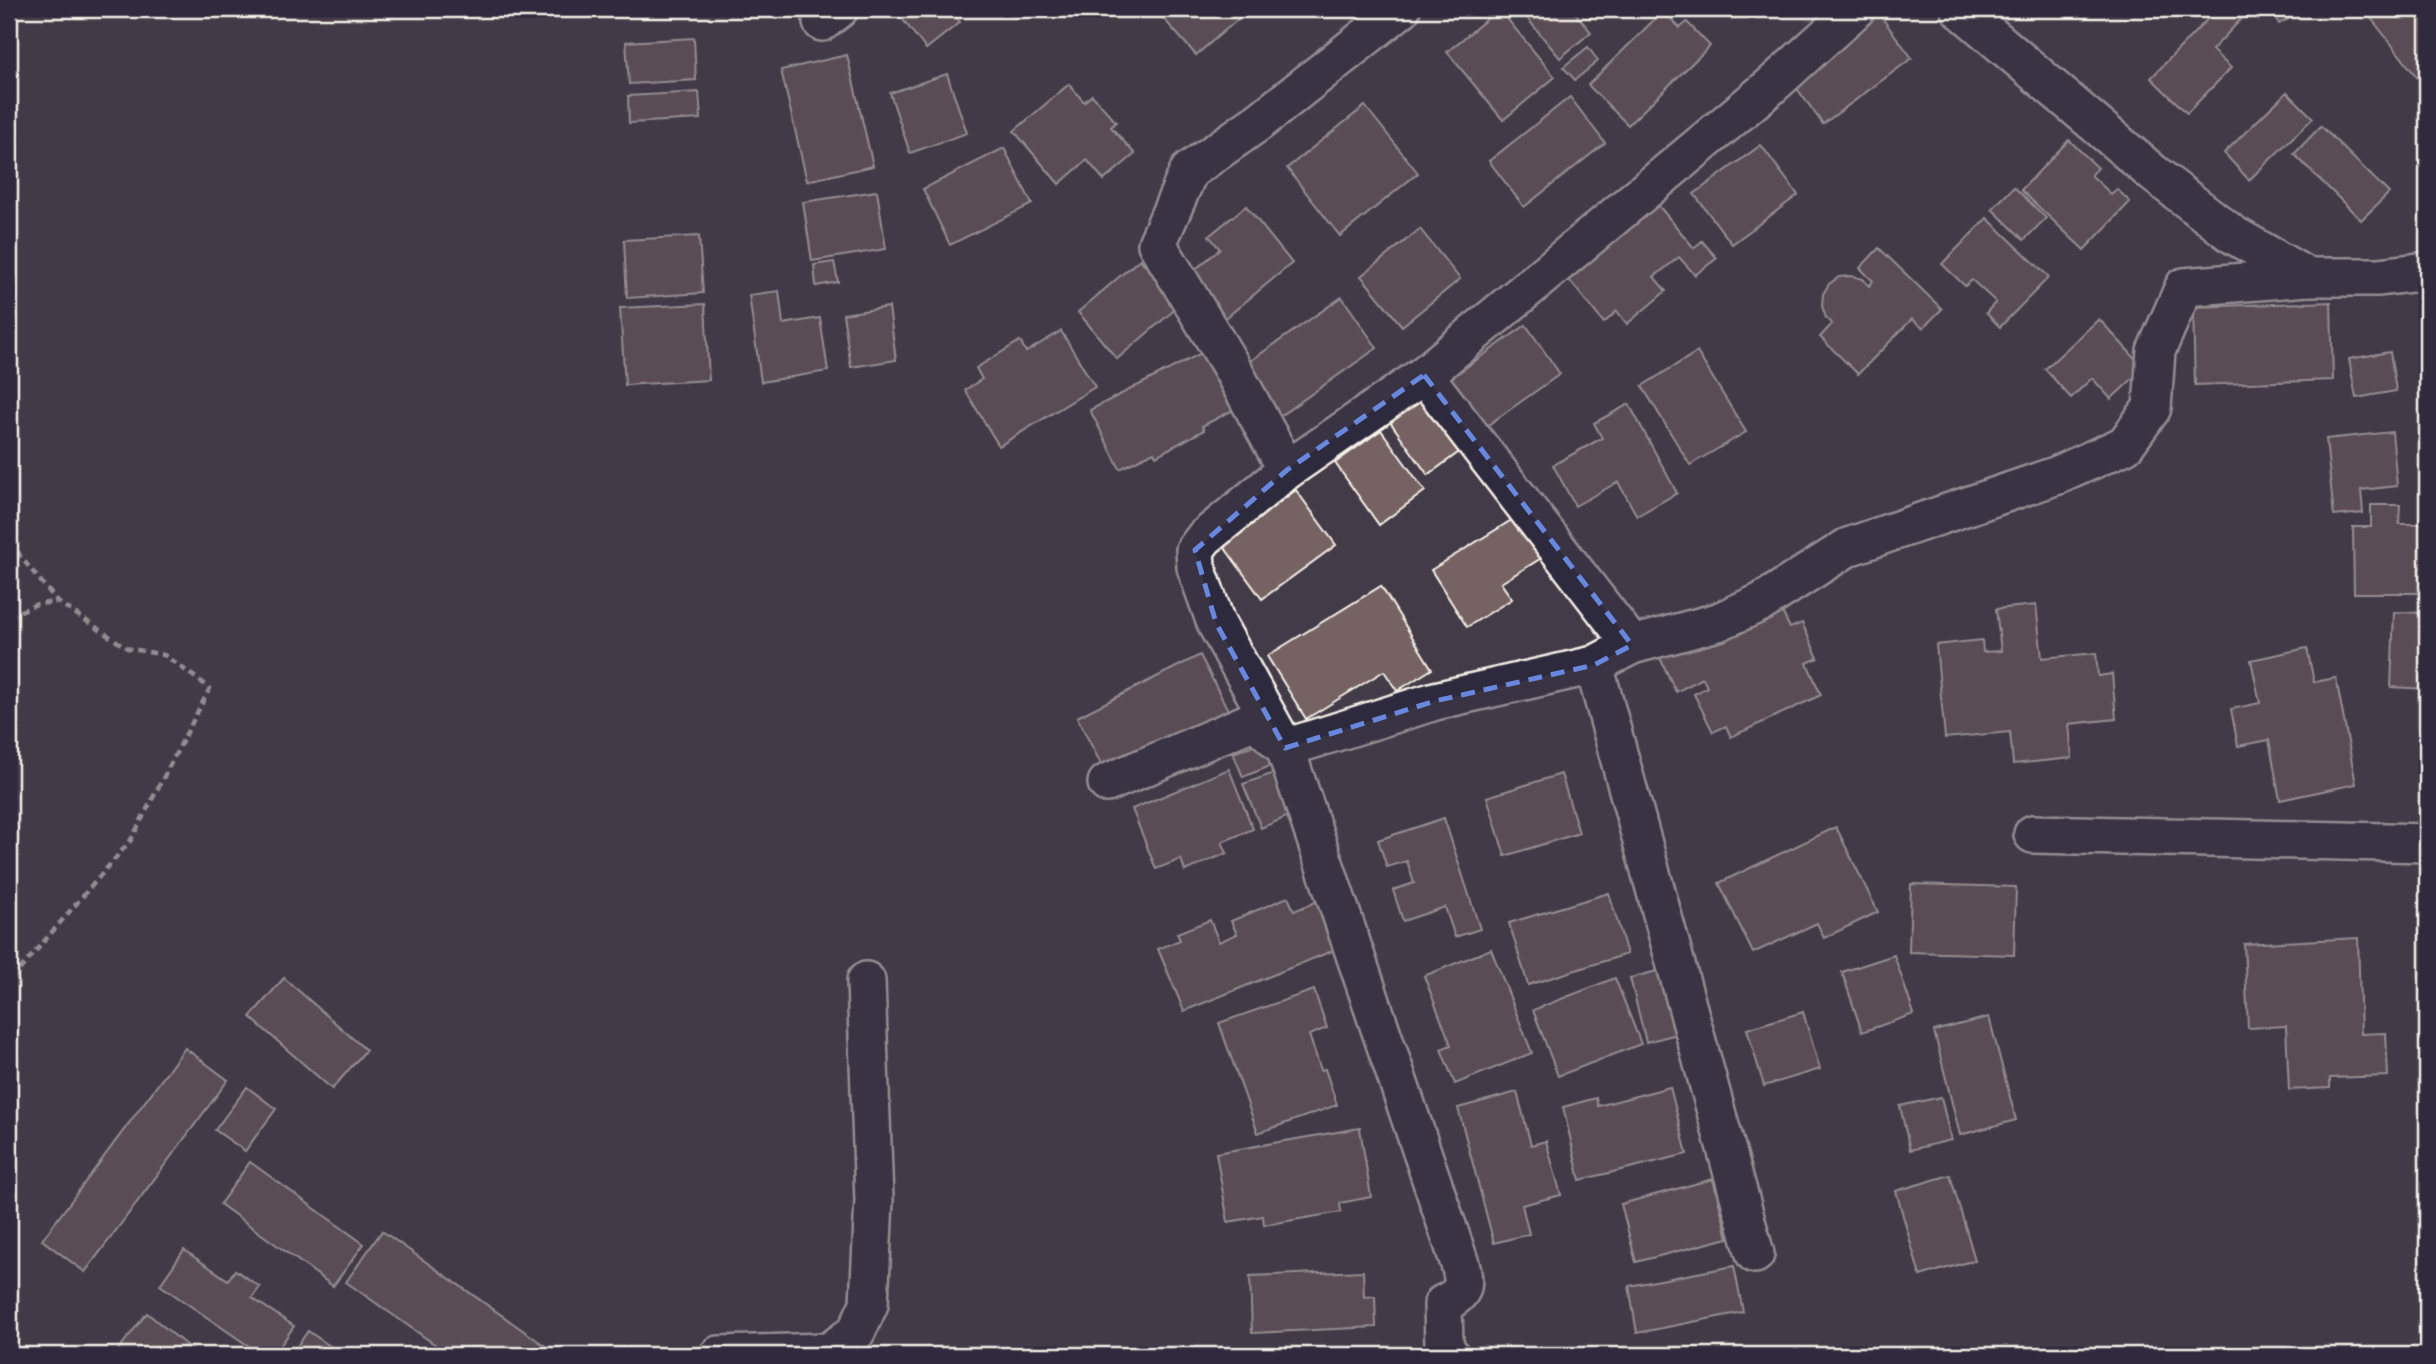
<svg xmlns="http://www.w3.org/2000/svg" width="2436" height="1364" font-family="Pangolin,sans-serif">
<rect width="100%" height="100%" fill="#443b48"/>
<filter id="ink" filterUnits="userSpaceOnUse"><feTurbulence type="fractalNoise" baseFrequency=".0143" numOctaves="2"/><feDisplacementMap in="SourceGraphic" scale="14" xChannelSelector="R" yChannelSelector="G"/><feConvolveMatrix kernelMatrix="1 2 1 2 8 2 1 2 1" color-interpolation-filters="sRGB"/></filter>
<g filter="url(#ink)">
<g fill="#766263" stroke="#f4f1e8" stroke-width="2">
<path d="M909 9H950L960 22 926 49 900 16Z"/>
<path d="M1155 9H1250L1196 55Z"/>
<path d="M1499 9 1555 77 1503 120 1447 52Z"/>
<path d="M1536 9H1572L1591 32 1560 58 1526 17Z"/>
<path d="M2217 9H2232L2242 18 2212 50 2231 68 2187 113 2151 78Z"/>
<path d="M2271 9H2307L2279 24Z"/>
<path d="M2364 9H2427V90Z"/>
<path d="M1663 11 1680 28 1687 22 1710 46 1628 125 1588 85Z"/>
<path d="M1879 14 1912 58 1823 124 1790 79Z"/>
<path d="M694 38 696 80 629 84 626 42Z"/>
<path d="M1588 47 1598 61 1575 80 1563 67Z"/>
<path d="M847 55 873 166 807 181 781 70Z"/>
<path d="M947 74 967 133 910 153 890 93Z"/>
<path d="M1069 84 1084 102 1092 95 1116 122 1111 127 1135 154 1104 180 1087 160 1059 184 1014 131Z"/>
<path d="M699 92 701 119 629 123 628 96Z"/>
<path d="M2287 92 2313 118 2249 180 2224 153Z"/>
<path d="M1570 97 1605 143 1524 207 1489 161Z"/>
<path d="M1365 106 1418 173 1340 236 1287 168Z"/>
<path d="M2321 126 2389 193 2361 220 2294 154Z"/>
<path d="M2069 140 2098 168 2091 175 2111 194 2117 189 2130 202 2084 250 2021 190Z"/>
<path d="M1761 145 1798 195 1732 244 1694 194Z"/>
<path d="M1004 148 1032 204 950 245 923 189Z"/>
<path d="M2014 187 2046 218 2024 240 1992 209Z"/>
<path d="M877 191 886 249 812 261 803 202Z"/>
<path d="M1658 205 1694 248 1702 241 1717 258 1695 275 1679 257 1654 277 1666 291 1627 324 1617 311 1604 323 1569 280Z"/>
<path d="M1246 206 1292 263 1221 322 1185 278 1220 249 1209 236Z"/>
<path d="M1987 218 2049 277 2000 327 1986 313 1996 302 1972 280 1965 286 1942 264Z"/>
<path d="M1420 229 1460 279 1402 326 1361 276Z"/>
<path d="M699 236 703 293 627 298 624 240Z"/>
<path d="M1879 248 1942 309 1923 328 1912 319 1858 374 1820 337 1832 324 1826 318 1822 306 1823 294 1829 284 1839 277 1851 276 1863 279 1869 286 1873 281 1860 268Z"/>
<path d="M1140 259 1179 306 1117 359 1078 312Z"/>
<path d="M834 262 838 282 816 286 814 265Z"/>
<path d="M779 291 783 324 820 318 828 371 761 382 749 295Z"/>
<path d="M1342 297 1377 348 1274 420 1239 369Z"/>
<path d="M2331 302 2333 380 2195 385 2193 307Z"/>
<path d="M705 304 709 380 625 385 620 308Z"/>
<path d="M889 307 896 360 851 367 843 314Z"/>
<path d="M2099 319 2144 368 2111 399 2092 378 2071 398 2045 369Z"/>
<path d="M1526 325 1560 374 1478 432 1444 383Z"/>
<path d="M1061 331 1095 387 999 446 965 390 982 379 976 368 1020 341 1026 352Z"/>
<path d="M1207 350 1237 408 1202 426 1204 430 1156 456 1154 452 1120 469 1090 410Z"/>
<path d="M1697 352 1746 432 1690 465 1642 386Z"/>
<path d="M2390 352 2396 391 2356 398 2349 359Z"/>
<path d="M1430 389 1470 444 1428 475 1388 419Z"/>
<path d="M1629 404 1677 493 1637 516 1618 482 1575 506 1553 465 1602 438 1594 423Z"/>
<path d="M1381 430 1425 491 1379 525 1335 463Z"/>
<path d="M2392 432 2397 486 2361 490 2363 513 2334 516 2326 439Z"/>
<path d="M1296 490 1336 545 1262 599 1222 544Z"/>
<path d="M2371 505H2400L2399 524H2427V593H2354L2353 527H2371Z"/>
<path d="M1523 513 1548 554 1501 583 1512 599 1467 627 1431 570Z"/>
<path d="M1381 586 1432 669 1397 691 1384 671 1306 719 1267 656Z"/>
<path d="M1777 602 1790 628 1802 623 1818 658 1807 663 1821 695 1731 737 1726 726 1713 732 1694 694 1707 687 1703 678 1676 692 1660 658Z"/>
<path d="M2036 605 2042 658 2096 653 2098 676 2112 674 2116 719 2069 724 2072 758 2013 764 2010 732 1945 738 1936 645 1982 640 1983 652 2001 651 1996 609Z"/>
<path d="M2394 612 2427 613V689L2391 687Z"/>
<path d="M2307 648 2314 682 2336 678 2356 784 2280 800 2269 740 2238 746 2231 709 2260 703 2251 660Z"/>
<path d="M1200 655 1229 712 1106 774 1077 717Z"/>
<path d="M1264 741 1273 765 1243 777 1233 753Z"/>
<path d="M1229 769 1253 829 1222 842 1227 853 1185 871 1181 859 1156 869 1132 809Z"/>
<path d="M1274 773 1291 815 1261 828 1243 784Z"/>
<path d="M1561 774 1579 833 1505 856 1487 797Z"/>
<path d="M1444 818 1480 929 1455 937 1445 907 1403 921 1393 890 1414 883 1407 861 1387 867 1378 840Z"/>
<path d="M1836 827 1878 912 1824 938 1817 923 1753 953 1719 883Z"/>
<path d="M1911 884 2016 887 2014 955 1909 952Z"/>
<path d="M1609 893 1627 954 1528 985 1509 923Z"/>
<path d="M1288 897 1294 911 1318 901 1337 949 1184 1011 1158 949 1180 940 1177 933 1210 920 1219 942 1237 934 1231 921Z"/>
<path d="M2358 938 2361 1034 2386 1033 2388 1076 2330 1078V1088L2289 1090 2286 1026 2248 1028 2244 944Z"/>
<path d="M1491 949 1532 1053 1455 1084 1441 1049 1451 1045 1424 976Z"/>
<path d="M1894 955 1914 1014 1862 1032 1842 972Z"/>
<path d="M1661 970 1677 1034 1646 1042 1630 978Z"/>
<path d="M284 978 366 1050 332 1089 250 1017Z"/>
<path d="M1615 978 1641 1044 1558 1076 1533 1010Z"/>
<path d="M1314 990 1327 1028 1309 1035 1321 1070 1325 1069 1337 1105 1258 1133 1219 1023Z"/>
<path d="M1803 1012 1820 1069 1764 1086 1747 1029Z"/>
<path d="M1989 1017 2016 1120 1960 1135 1934 1031Z"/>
<path d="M185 1048 228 1080 85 1272 42 1240Z"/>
<path d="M247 1087 276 1109 245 1151 215 1130Z"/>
<path d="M1670 1087 1687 1154 1580 1180 1563 1107 1596 1098 1598 1106Z"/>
<path d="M1517 1092 1531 1145 1546 1141 1561 1195 1522 1205 1529 1234 1494 1243 1458 1108Z"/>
<path d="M1941 1097 1951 1140 1910 1150 1900 1106Z"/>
<path d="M1360 1128 1371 1197 1340 1203 1341 1212 1264 1225 1263 1216 1228 1222 1216 1153Z"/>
<path d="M250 1162 364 1244 333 1286 220 1204Z"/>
<path d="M1950 1175 1975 1260 1920 1276 1896 1191Z"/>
<path d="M1713 1179 1728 1238 1636 1262 1621 1204Z"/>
<path d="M382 1231 558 1355H450L346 1282Z"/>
<path d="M184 1250 228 1280 235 1270 260 1287 252 1298 294 1326 274 1355H262L160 1285Z"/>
<path d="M1734 1266 1743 1312 1637 1333 1629 1286Z"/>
<path d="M1363 1271 1364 1297 1375 1296 1376 1327 1252 1333 1250 1276Z"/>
<path d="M147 1313 197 1354 196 1355H114Z"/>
<path d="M308 1331 343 1355H291Z"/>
</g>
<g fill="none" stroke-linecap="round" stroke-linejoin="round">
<g stroke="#f4f1e8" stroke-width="42">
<g id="street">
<path d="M1960 9 2153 173 2232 234 2307 277H2379L2427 271"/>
<path d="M822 22 839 9"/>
<path d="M1424 375 1632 645"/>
<path d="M1287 470 1229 363 1157 244 1189 171 1260 121 1401 9"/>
<path d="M1594 665 1755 1254"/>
<path d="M1107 783 1255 720 1285 748 1435 701 1594 665 1632 645 1718 622 1762 602 1848 547 2058 475 2125 445 2152 408 2156 351 2184 287 2307 277"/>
<path d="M2033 834 2427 843"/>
<path d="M719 1355 829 1352 856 1332 869 1304 874 1200 866 981"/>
<path d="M1450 1355 1444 1346 1443 1304C1464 1294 1466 1286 1460 1264L1285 748 1216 623 1196 567 1195 550 1204 538 1287 470 1424 375 1771 86 1856 9"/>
</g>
</g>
<g stroke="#f4f1e8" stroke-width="4.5" stroke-dasharray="7 5" stroke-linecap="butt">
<path d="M9 529 20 556 57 601"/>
<path d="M9 616 37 604 58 602 127 648 164 655 210 688 131 840 16 974 9 985"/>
</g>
<use href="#street" stroke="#2f2a3d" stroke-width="37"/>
</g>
</g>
<path d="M0 0H2436V1364H0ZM1424 375 1632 645 1594 665 1435 701 1285 748 1216 623 1195 550 1287 470Z" fill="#443b48" fill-opacity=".55" fill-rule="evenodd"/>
<path fill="none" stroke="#6887de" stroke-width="5" stroke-dasharray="14 9" stroke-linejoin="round" d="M1424 375 1632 645 1594 665 1435 701 1285 748 1216 623 1195 550 1287 470Z"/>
<rect width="2436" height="1364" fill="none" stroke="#2f2a3d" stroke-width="35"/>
<rect x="18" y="18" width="2401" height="1329" fill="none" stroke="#f4f1e8" stroke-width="2.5" filter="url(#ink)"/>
</svg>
